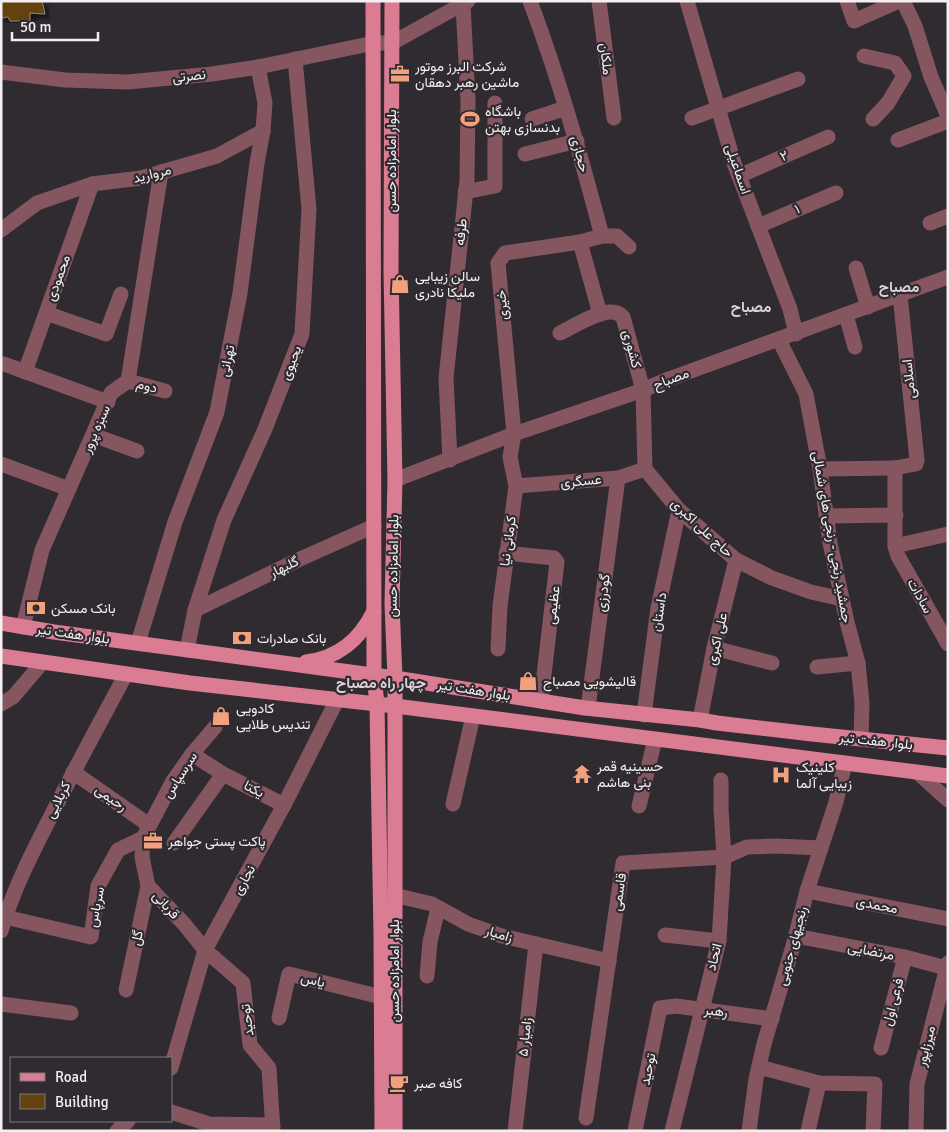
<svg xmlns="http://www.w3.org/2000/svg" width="949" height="1132" font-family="Signika,Vazirmatn,sans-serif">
<defs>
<filter id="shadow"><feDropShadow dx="4" dy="4" stdDeviation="2.5" flood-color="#0009"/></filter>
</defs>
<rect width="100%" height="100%" fill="#302b31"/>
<path fill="#63420e" stroke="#87827b" filter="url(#shadow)" d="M1 1H42L45 14 30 13V21H10L8 17 1 18Z"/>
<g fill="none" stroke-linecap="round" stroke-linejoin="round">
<g stroke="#855660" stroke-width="15">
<path d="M530 1C559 78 581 157 602 236"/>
<path d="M599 1 614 118"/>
<path d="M687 1 734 163 790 309 796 334"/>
<path d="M847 1 854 21 899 1"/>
<path d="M903 1 915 26 931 77 948 116"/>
<path d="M864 56 895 63 904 76 888 103 873 119"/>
<path d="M1 72 65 80 128 82 212 74 258 67 374 43H392L468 1"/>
<path d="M692 118 798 79"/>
<path d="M532 119 566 108"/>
<path d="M898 140 948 121"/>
<path d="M525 154 577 141"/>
<path d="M739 176 828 137"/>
<path d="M465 192 495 186V103"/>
<path d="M930 223 948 216"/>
<path d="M758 226 836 193"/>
<path d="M1 230 37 203 92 184 141 178 217 156 263 131"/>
<path d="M580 242 600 314"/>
<path d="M856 268 868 307"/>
<path d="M46 313 106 334 121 294"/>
<path d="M846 315 855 347"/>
<path d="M560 333C574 326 598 311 612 312 617 312 620 314 623 317L643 390 645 469 679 510 736 560 772 578 811 592 842 599"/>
<path d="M779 340 806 394 820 469 830 543 847 622 858 663 862 703 861 739"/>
<path d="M4 364 108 402"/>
<path d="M25 372 92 184"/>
<path d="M128 381 165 391"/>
<path d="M93 435 137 451"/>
<path d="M450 460 446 378 467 180 468 100 463 4"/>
<path d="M1 464 69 489"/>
<path d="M895 468V546L898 556 948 644"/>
<path d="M820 469 895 468 916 464 917 460 900 295"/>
<path d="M395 480 514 434 643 390 669 379 948 277"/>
<path d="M516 486 618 478 645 469"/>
<path d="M826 516 896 515"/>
<path d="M895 546 948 534"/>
<path d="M506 553 554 558 557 562 541 701"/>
<path d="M195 610 300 559 374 526"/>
<path d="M23 627 42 550 111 393 128 381 161 172"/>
<path d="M138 643 175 522 217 412 240 293 257 163 263 131 265 103 258 67"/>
<path d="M714 648 772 663"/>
<path d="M498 649 500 606 516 486 510 457 514 434 498 263 505 253 580 242 602 236H617L629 247"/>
<path d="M187 650 195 610 224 520 265 429 302 334 309 209 295 59"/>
<path d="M817 667 858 663"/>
<path d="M1 704 13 697 42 663"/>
<path d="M588 708 618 478"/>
<path d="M644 715 658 608 679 510"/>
<path d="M700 720 714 648 736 560"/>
<path d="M215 727 192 754 173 781 143 838 142 857 148 886 185 925 205 950 243 983 250 1045 269 1068 273 1131"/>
<path d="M192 754 223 774 284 805"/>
<path d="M73 772 149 825"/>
<path d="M917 772 948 800"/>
<path d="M453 804 473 716"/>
<path d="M639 806 655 739"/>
<path d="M174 843 223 774"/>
<path d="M807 891 948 919"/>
<path d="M394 895 432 904 468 924 502 936 609 961"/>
<path d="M5 917 91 937 98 886 118 850 143 838"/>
<path d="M1 931C13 890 32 853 51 816 75 768 101 721 126 674"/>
<path d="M665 935 719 941"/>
<path d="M796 936 905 957 946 968"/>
<path d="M427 976 430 942 438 908"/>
<path d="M126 990 148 886"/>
<path d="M1 1004 71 1013"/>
<path d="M279 1018 289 974 381 997"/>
<path d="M881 1048 905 957"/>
<path d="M759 1067 819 1083 875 1084 873 1131"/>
<path d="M171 1068 205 950 284 805 337 700"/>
<path d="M171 1112 209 1124 273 1125"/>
<path d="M586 1118 623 863 724 857 747 847 776 846 821 848"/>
<path d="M117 1131 128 1121"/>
<path d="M515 1131 536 944"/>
<path d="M635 1131 660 1008 676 1006 772 1019"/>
<path d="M672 1131 719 941 724 857 721 808V780"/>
<path d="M749 1131 756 1079 764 1044 793 946 807 891 836 802 845 763"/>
<path d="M808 1131 819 1083"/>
<path d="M916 1131 917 1084 948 963"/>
</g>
<g stroke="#da7d93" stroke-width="15">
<path d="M373 1 374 676 377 704 381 935 382 1131"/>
<path d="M392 1 391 271 395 480 392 604 395 678V1131"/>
<path d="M1 623 54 632 395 678 585 708 700 720 717 723 812 734 948 748"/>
<path d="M1 656 190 683 395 706 948 776"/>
<path d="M306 662C338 658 359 641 374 611"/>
</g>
</g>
<defs>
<g id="office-bare" transform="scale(1.5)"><path d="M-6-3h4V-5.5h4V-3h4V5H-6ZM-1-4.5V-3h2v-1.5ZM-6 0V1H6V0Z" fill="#f1a17d" stroke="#302b31" stroke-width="2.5" paint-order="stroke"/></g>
<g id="stadium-bare" transform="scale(1.5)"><path d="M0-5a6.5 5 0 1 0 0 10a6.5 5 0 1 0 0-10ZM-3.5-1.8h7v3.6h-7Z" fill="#f1a17d" stroke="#302b31" stroke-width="2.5" paint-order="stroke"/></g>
<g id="shop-bare" transform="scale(1.5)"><path d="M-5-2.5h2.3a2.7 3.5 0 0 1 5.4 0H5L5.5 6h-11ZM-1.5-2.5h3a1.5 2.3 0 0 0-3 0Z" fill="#f1a17d" stroke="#302b31" stroke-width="2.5" paint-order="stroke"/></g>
<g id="bank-bare" transform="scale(1.5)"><path d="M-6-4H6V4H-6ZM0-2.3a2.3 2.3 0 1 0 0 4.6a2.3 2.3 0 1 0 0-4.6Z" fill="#f1a17d" stroke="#302b31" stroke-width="2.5" paint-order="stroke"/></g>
<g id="temple-bare" transform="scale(1.5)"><path d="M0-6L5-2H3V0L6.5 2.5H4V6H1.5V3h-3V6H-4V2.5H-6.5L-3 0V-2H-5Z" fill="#f1a17d" stroke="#302b31" stroke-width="2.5" paint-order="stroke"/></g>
<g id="hospital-bare" transform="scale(1.5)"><path d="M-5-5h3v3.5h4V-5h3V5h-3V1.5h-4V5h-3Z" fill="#f1a17d" stroke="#302b31" stroke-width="2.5" paint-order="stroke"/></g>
<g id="cafe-bare" transform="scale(1.5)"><path d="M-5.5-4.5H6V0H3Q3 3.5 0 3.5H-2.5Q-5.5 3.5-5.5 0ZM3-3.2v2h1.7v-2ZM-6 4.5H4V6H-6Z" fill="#f1a17d" stroke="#302b31" stroke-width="2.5" paint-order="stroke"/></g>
</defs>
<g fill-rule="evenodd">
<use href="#office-bare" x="400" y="74"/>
<use href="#stadium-bare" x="470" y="119"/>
<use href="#shop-bare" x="400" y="284"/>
<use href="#bank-bare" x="36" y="608"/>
<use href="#bank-bare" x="242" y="638"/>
<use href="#shop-bare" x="528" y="681"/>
<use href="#shop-bare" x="221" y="716"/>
<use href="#temple-bare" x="582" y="774"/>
<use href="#hospital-bare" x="781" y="775"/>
<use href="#office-bare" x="153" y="841"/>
<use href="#cafe-bare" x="399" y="1083"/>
</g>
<g text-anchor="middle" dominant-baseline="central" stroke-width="4.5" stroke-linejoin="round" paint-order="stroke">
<g font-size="14" fill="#f3eff3" stroke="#302b31">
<text transform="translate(606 59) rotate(83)">ملکان</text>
<text transform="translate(189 76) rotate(-6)">نصرتی</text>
<text transform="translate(580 154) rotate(75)">حجازی</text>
<text transform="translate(784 156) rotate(-24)">۲</text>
<text transform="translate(391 161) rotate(-90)">بلوار امامزاده حسن</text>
<text transform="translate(738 169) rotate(71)">اسماعیلی</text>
<text transform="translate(152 174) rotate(-14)">مروارید</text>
<text transform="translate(797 209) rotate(-23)">۱</text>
<text transform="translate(461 232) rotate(-84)">طرفه</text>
<text transform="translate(58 278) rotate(-70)">محمودی</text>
<text transform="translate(502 305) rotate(-95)">خیری</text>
<text transform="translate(632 349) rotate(75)">کشوری</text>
<text transform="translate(227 361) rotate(-79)">تهرانی</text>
<text transform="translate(291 363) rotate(-69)">یحیوی</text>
<text transform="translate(671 379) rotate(-21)">مصباح</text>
<text transform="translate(909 379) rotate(-96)">اسلامی</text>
<text transform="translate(147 386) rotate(15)">دوم</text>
<text transform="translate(96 429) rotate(-66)">سبزه پرور</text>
<text transform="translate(581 481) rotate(-5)">عسگری</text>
<text transform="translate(702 528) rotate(43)">حاج علی اکبری</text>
<text transform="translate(832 537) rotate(80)">جمشید رنجی - رنجی های شمالی</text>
<text transform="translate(508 541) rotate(-82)">کرمانی نیا</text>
<text transform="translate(393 566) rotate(-89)">بلوار امامزاده حسن</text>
<text transform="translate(284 567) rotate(-26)">گلبهار</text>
<text transform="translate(603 593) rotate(-83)">گودرزی</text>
<text transform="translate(920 596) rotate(61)">سادات</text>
<text transform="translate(553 605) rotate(-83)">عظیمی</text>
<text transform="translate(659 612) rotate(-81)">داستان</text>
<text transform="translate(73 634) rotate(8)">بلوار هفت تیر</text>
<text transform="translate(717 639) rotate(-77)">علی اکبری</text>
<text transform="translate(474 690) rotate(9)">بلوار هفت تیر</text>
<text transform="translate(876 741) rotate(6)">بلوار هفت تیر</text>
<text transform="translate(180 775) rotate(-57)">سرسپاس</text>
<text transform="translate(254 789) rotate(27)">یکتا</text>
<text transform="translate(111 798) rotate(35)">رحیمی</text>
<text transform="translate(58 800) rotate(-63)">کربلایی</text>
<text transform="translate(244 880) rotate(-61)">نجاری</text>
<text transform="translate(619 892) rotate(-82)">قاسمی</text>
<text transform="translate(166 905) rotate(47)">قربانی</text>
<text transform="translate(877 905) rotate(11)">محمدی</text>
<text transform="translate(96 907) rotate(-79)">سرپاس</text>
<text transform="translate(499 934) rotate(17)">زامیار</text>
<text transform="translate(137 938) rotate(-78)">گل</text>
<text transform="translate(792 946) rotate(-75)">رنجیهای جنوبی</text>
<text transform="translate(871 951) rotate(11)">مرتضایی</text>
<text transform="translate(714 957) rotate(-76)">اتحاد</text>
<text transform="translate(394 971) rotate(-90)">بلوار امامزاده حسن</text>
<text transform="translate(313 980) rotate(14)">یاس</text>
<text transform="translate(893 1002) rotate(-75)">فرعی اول</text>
<text transform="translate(716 1011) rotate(7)">رهبر</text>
<text transform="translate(247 1020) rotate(-97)">توحید</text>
<text transform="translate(525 1037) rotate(-84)">زامیار ۵</text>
<text transform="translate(926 1046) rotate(-76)">میرزاپور</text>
<text transform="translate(648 1069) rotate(-79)">توحید</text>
</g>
<g font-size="14" fill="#f3eff3" stroke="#302b31" text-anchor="start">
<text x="415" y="66">شرکت البرز موتور<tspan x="415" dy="16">ماشین رهبر دهقان</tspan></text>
<text x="485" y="111">باشگاه<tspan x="485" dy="16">بدنسازی بهتن</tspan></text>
<text x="415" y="276">سالن زیبایی<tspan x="415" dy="16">ملیکا نادری</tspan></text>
<text x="51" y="608">بانک مسکن</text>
<text x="257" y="638">بانک صادرات</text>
<text x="543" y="681">قالیشویی مصباح</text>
<text x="236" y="708">کادویی<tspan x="236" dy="16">تندیس طلایی</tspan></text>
<text x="597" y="766">حسینیه قمر<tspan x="597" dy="16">بنی هاشم</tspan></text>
<text x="796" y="767">کلینیک<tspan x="796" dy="16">زیبایی آلما</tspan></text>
<text x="168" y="841">پاکت پستی جواهر</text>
<text x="414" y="1083">کافه صبر</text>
</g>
<g font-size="15" font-weight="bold" fill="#d9d2da" stroke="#302b31">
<text x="899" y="287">مصباح</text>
<text x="751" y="307">مصباح</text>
<text x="381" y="683">چهار راه مصباح</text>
</g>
</g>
<rect width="949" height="1132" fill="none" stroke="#f3eff3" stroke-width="5"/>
<rect x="10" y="1057" width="162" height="65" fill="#302b31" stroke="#7e797f"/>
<rect x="20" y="1073" width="25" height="8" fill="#da7d93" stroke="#7e797f"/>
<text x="55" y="1082" font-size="15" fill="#f3eff3">Road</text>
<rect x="20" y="1094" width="25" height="15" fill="#63420e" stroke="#7e797f"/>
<text x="55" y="1107" font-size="15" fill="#f3eff3">Building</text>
<path d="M12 32v8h86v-8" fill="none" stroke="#f3eff3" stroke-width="2.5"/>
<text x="20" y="32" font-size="15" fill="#f3eff3" stroke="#302b31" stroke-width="4" paint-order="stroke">50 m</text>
</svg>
